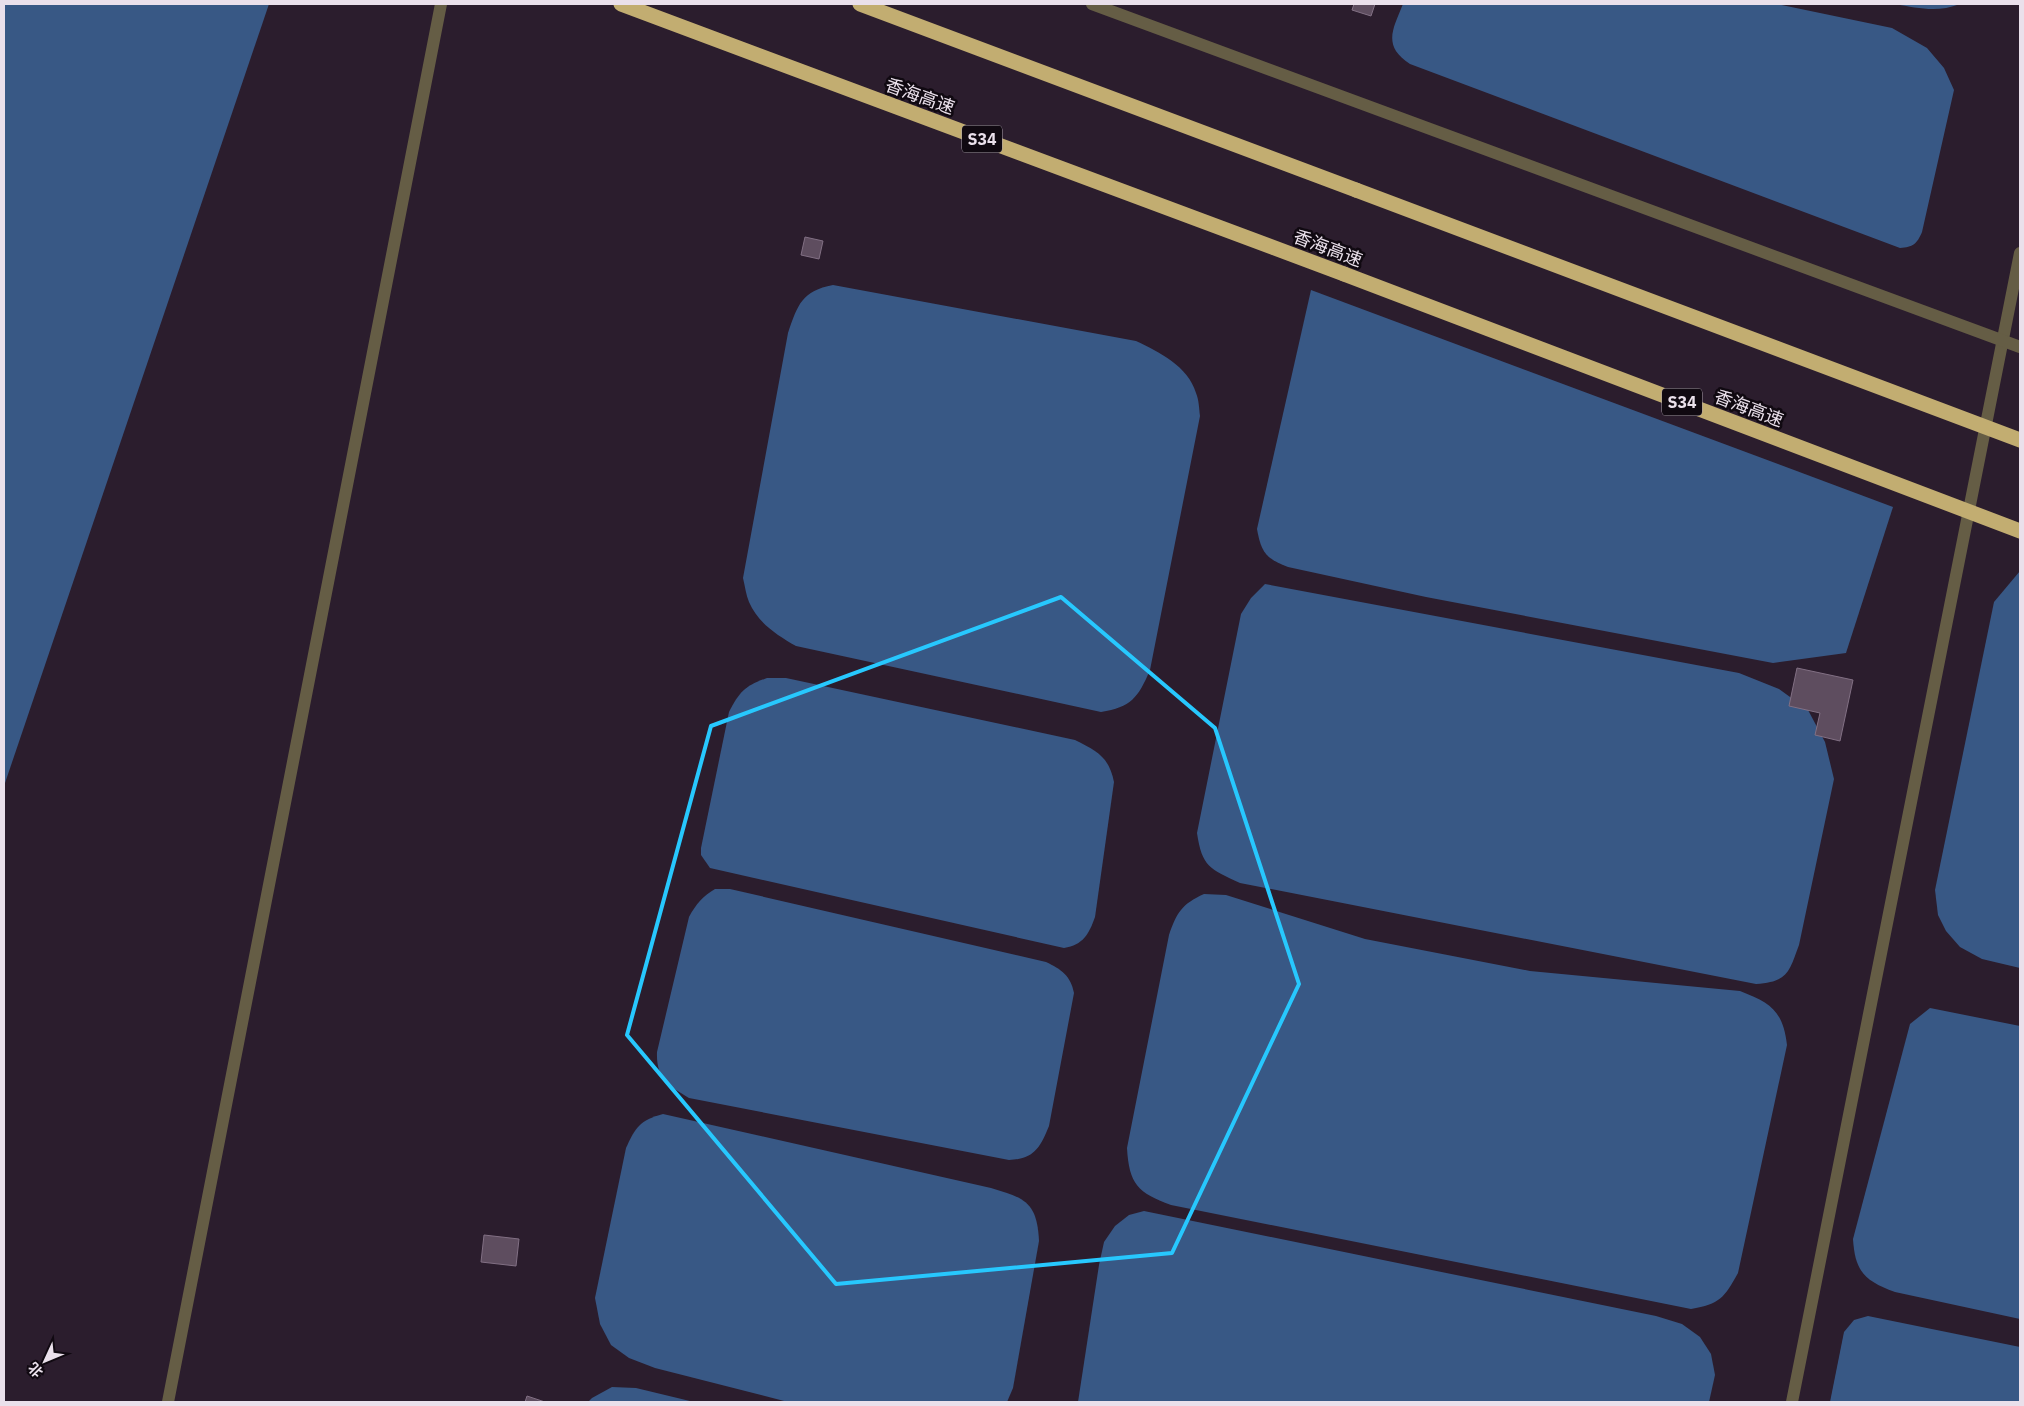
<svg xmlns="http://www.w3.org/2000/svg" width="2024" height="1406" font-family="'IBM Plex Sans','Noto Sans SC',sans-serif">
<rect width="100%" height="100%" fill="#2b1d2d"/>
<g fill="#385885">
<path d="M4 4H269L4 786Z"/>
<path d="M1403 4H1777L1892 28 1927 48 1944 68 1954 90 1922 232C1917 244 1913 247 1900 248L1410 64C1382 46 1393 29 1403 4Z"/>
<path d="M1895 4H1960C1937 13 1918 8 1895 4Z"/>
<path d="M833 285 1136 341C1159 352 1188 366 1196 393 1199 400 1199 408 1200 416L1150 670C1138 698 1131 707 1101 712L796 646C777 635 758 623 749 602 746 595 745 586 743 578L788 333C798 304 802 291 833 285Z"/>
<path d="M1311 290 1893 507 1846 653 1773 663 1426 597 1288 567C1266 559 1261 552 1257 529Z"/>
<path d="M2020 571V968L1982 959 1960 947 1946 931 1938 915 1935 890 1994 602Z"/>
<path d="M1265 584 1739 673 1779 689 1808 710 1825 742 1834 779 1799 945C1789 972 1788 982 1756 984L1240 883C1210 869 1202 867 1197 833L1241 614 1251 598Z"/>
<path d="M767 678H786L1075 740C1097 751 1109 757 1114 782L1095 917C1089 934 1083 945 1064 948L710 868 701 855V848L729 712C740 691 745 686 767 678Z"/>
<path d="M715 889H730L1046 962C1061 969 1071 976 1074 993L1049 1126C1040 1148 1034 1159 1009 1160L689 1098C668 1085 656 1078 657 1052L689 917C696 904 703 896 715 889Z"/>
<path d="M1204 894 1226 895 1365 939 1530 971 1740 991C1771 1003 1783 1011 1787 1045L1738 1273C1724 1298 1720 1304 1691 1309L1171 1205C1138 1193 1129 1184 1127 1148L1169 935C1177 912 1182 904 1204 894Z"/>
<path d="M1930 1008 2020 1026V1319L1895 1292C1865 1281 1855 1272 1853 1239L1910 1024Z"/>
<path d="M663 1114 991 1188C1025 1198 1037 1202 1039 1241L1013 1388 1007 1402H788L655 1368 629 1358 611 1345 600 1324 595 1298 626 1148C635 1128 640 1120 663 1114Z"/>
<path d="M1144 1211 1656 1316 1682 1324 1700 1337 1711 1354 1715 1375 1709 1402H1078L1099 1265 1104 1242 1115 1226 1129 1215Z"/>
<path d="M1868 1316 2020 1347V1402H1830L1844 1332 1854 1320Z"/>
<path d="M612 1387 636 1388 694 1402H588L592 1398Z"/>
</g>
<g fill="#5e4d5f" stroke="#827084">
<path d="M1354 4H1375L1371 16 1352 10Z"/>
<path d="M805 237 823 241 819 259 801 255Z"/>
<path d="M1797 668 1853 680 1840 741 1815 735 1820 713 1789 706Z"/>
<path d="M484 1235 519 1239 516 1266 481 1262Z"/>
<path d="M527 1396 545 1402H525Z"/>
</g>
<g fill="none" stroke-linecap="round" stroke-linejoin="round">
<path stroke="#655d45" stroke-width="12" d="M1792 1402 2020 253"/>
<g stroke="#655d45" stroke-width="12">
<path d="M1092 4 2020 347"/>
<path d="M168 1402 441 4"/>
</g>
<g stroke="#c2ad71" stroke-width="15">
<path d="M621 4 1344 274"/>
<path d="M860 4 1356 190"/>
</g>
<g stroke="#c2ad71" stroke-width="15">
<path d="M1356 190 2020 440"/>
<path d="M1344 274 2020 531"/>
</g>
</g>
<path fill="none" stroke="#27c8fe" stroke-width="4" stroke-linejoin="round" d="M1061 597 1215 728 1299 984 1172 1253 836 1284 627 1035 711 726Z"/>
<g text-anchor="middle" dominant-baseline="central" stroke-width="5" stroke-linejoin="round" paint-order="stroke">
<g fill="#100911" stroke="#a9a0aa" stroke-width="1">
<rect x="962" y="125.5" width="40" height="27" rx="4"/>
<rect x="1662" y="388.5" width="40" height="27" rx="4"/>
</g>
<g font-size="16" font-weight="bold" fill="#eae0eb">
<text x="982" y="139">S34</text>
<text x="1682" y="402">S34</text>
</g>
<g font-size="18" fill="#eae0eb" stroke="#100911">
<text transform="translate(920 96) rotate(20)">香海高速</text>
<text transform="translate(1328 248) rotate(21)">香海高速</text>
<text transform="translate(1749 408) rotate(21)">香海高速</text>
</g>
</g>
<rect width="2024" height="1406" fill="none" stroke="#eae0eb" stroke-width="10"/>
<g transform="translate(45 1361) rotate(226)" stroke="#100911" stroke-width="4" paint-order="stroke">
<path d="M0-4L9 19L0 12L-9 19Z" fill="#eae0eb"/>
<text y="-8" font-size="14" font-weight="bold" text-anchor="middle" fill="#eae0eb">北</text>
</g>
</svg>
